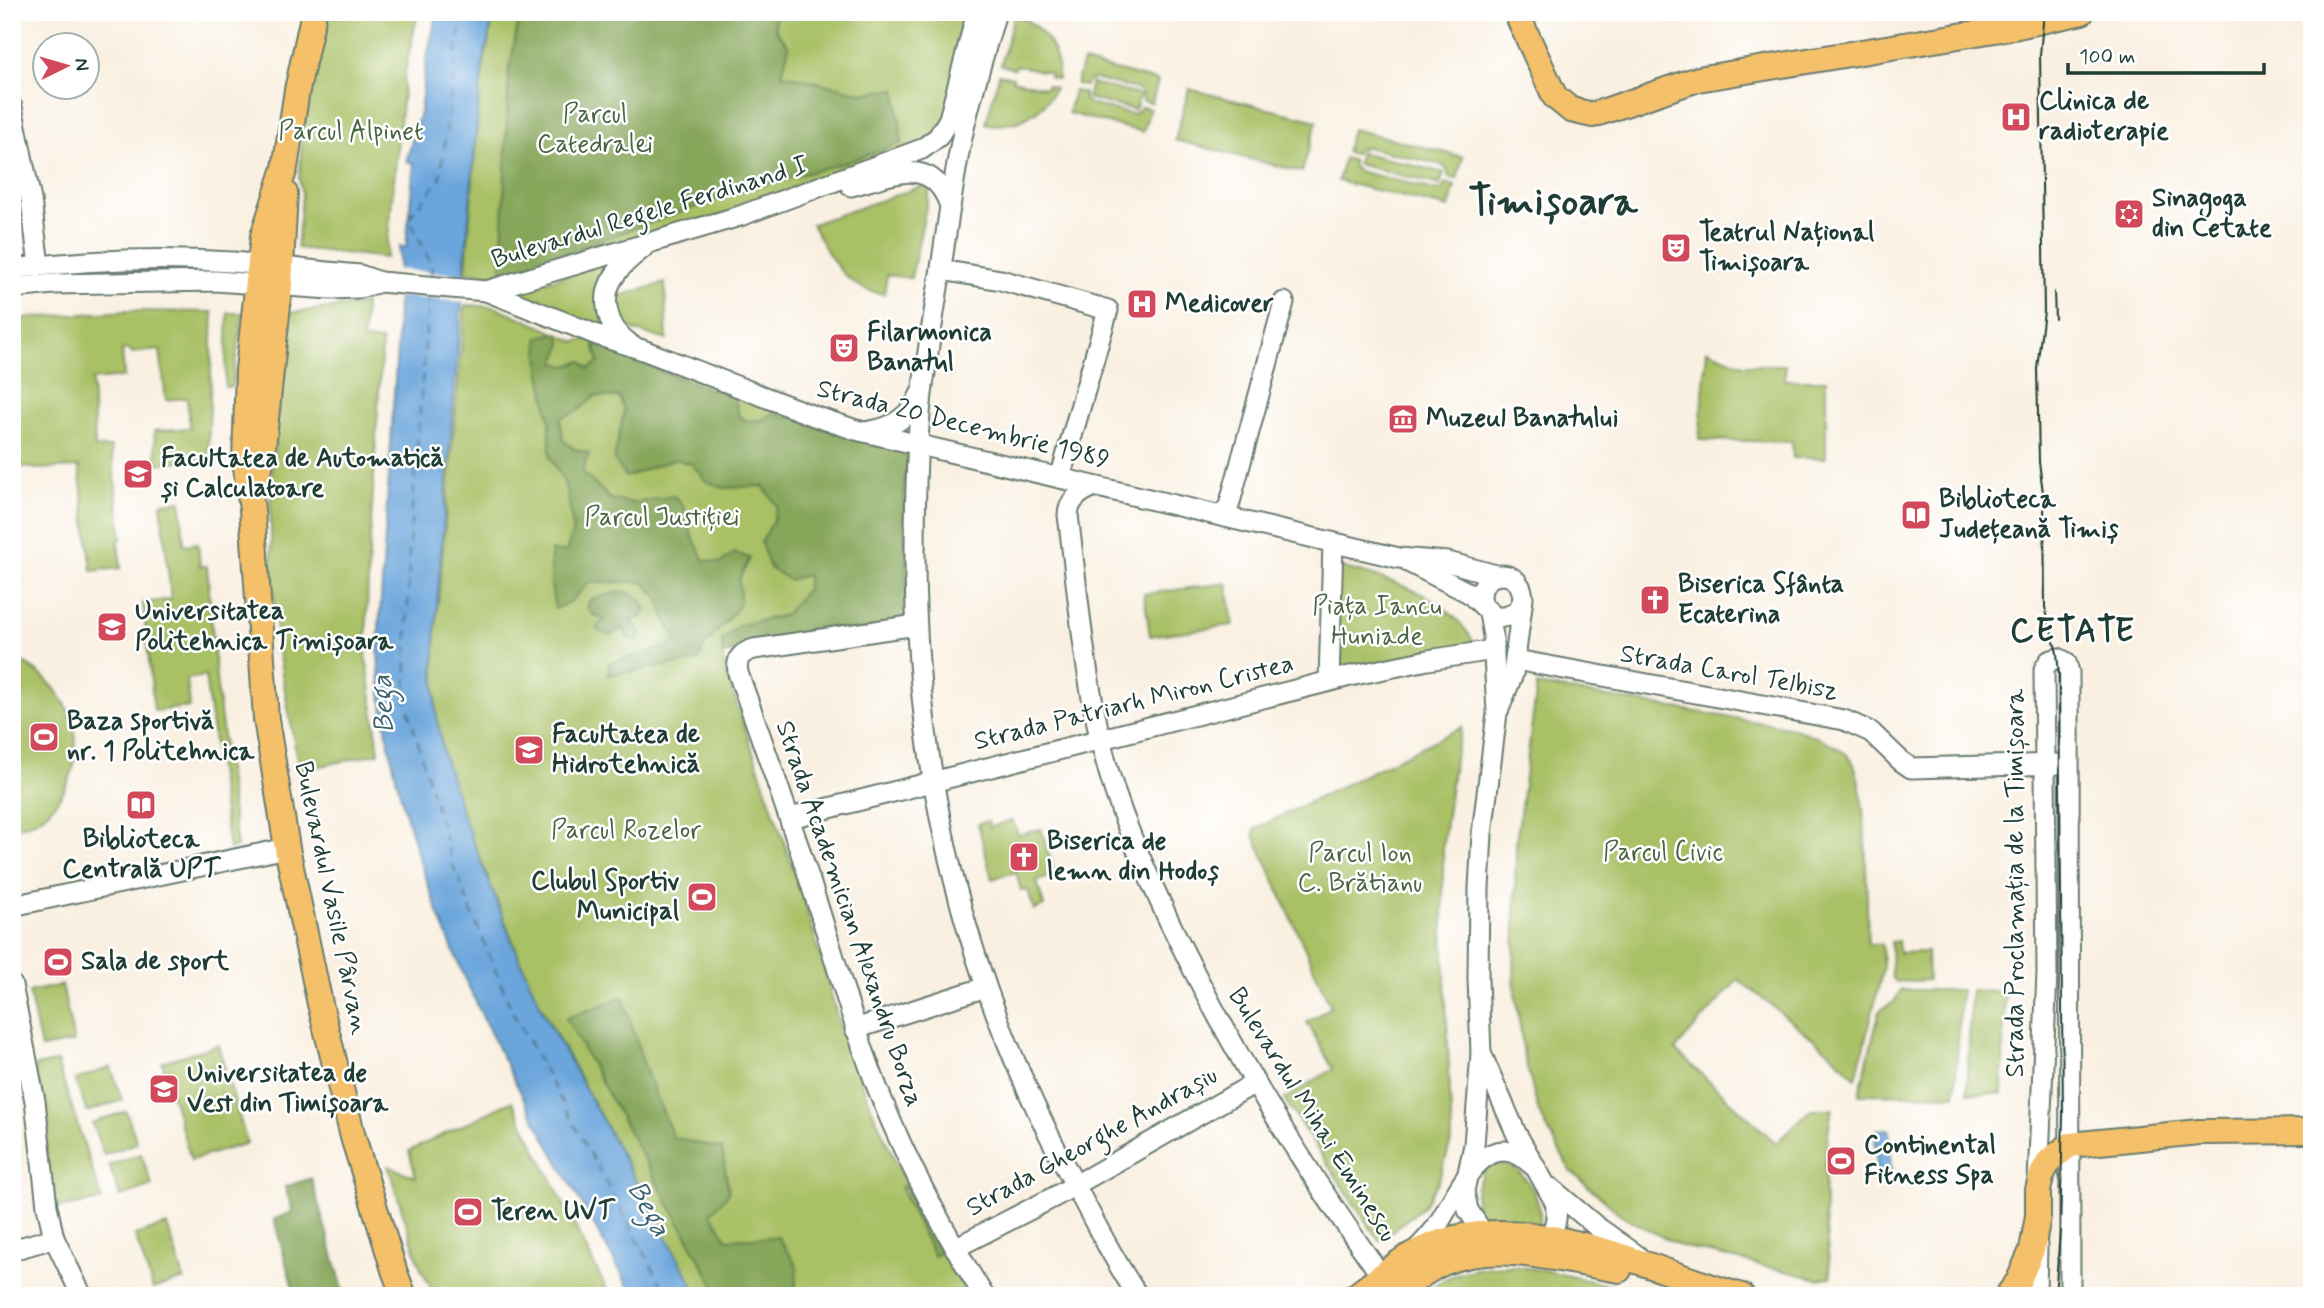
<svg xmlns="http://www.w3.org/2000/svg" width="2324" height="1308" font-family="Mynerve,sans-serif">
<rect width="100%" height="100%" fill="#fff"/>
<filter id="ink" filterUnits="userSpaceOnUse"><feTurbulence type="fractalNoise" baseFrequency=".0143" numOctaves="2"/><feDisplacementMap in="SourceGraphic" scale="14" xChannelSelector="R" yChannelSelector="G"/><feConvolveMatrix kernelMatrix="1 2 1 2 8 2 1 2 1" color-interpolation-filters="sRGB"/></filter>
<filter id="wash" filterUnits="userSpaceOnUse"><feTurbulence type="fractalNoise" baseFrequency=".00686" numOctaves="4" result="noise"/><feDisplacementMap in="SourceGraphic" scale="28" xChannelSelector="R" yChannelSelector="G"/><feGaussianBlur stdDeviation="1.57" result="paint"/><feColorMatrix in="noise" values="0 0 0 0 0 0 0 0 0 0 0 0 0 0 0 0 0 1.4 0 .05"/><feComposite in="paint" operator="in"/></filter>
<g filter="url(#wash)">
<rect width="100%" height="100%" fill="#f9f0e1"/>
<g fill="#a9c065" stroke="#647e4c" stroke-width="2">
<path d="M329 12H418L405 72 386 258 297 248 302 193 299 179 303 128 313 67Z"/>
<path d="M494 12H976L949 119 898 169 566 256 509 277 466 272 480 86Z"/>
<path d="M1014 14C1041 24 1060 50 1058 79L1049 77 1050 73 1016 65 1015 69 1001 65Z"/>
<path d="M1083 62 1158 81 1152 103 1143 101 1142 93 1137 89 1095 79 1088 81 1085 86 1076 84Z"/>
<path d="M999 74 1013 77 1012 80 1046 88 1047 85 1055 88C1042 115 1016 128 986 124Z"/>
<path d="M1091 83 1140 95 1135 110 1087 98Z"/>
<path d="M1189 89 1317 121 1302 172 1175 140Z"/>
<path d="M1074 91 1084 93V100L1089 104 1132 114 1138 112 1141 107 1150 109 1143 132 1068 113Z"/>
<path d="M1352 129 1463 157 1457 179 1448 177V171L1442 165 1366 147 1358 149 1355 154 1346 152Z"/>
<path d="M1360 152 1444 173 1440 185 1357 164Z"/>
<path d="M1344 158 1353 161V167L1358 171 1435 190 1442 189 1446 183 1455 186 1449 208 1338 181Z"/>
<path d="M931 183 911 278 887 275 884 294C845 290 828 255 812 224Z"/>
<path d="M619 260C590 289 600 296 607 333L506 293Z"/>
<path d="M665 283 667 340 619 326 616 297Z"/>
<path d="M365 304 363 340 382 341 368 572 366 655 379 753 299 771 279 656 272 574 270 488 289 313Z"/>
<path d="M465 305 494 307 503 310 576 342 597 335 915 444 913 624 723 654 725 670 806 906 840 1026 872 1109 903 1178 968 1296H699L534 994 462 813 443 753 436 712 434 647Z"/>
<path d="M127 311 213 312 208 458 157 464 154 431 190 428 187 398 166 400 160 350 131 353 130 349 122 350 124 377 92 380 95 448 111 447 122 539 118 540 121 568 92 571 79 467 38 469 12 465V437L16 436 12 408V319Z"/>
<path d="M228 313H243L232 387H225Z"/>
<path d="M1707 350 1743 365H1785V380H1826V458H1793L1792 442 1699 440Z"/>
<path d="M181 501 184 545 198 543 200 566H207L217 688 237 847 229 849 205 676 187 679 190 707 154 711 143 603 171 599 161 503Z"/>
<path d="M1336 566C1389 580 1446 592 1474 643L1466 649 1334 675Z"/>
<path d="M1227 583 1233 625 1150 636 1144 594Z"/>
<path d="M12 658C66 679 94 740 63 792 50 813 37 824 12 828Z"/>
<path d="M1537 685 1793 728C1811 735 1835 742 1850 758 1869 779 1866 910 1868 944H1882L1883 969 1856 1078 1831 1053 1738 979 1675 1050 1776 1143 1810 1110 1832 1109C1821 1165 1823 1220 1831 1277L1818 1279 1681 1246 1623 1217 1570 1170 1539 1113 1524 1056 1514 982 1516 845Z"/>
<path d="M1462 727 1454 762 1443 845V931L1452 1139 1438 1182 1423 1207 1379 1241 1284 1099 1333 1069 1307 1022 1331 1007 1254 835 1255 829Z"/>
<path d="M1013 820 1018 835 1041 829 1055 875 1037 881 1044 906 1034 910 1028 890 1021 891 1016 872 992 879 978 824 988 821 990 827Z"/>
<path d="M1898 941 1899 953 1927 952 1928 980 1896 982 1892 977 1891 942Z"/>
<path d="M62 985 74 1042 41 1048 29 992Z"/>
<path d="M1901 990H1961L1955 1095 1859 1094 1880 1010 1894 1002Z"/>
<path d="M1971 990 2005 991 2002 1094 1967 1093Z"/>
<path d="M218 1045 247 1143 191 1160 162 1062Z"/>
<path d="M57 1062 102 1200 53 1209 35 1066Z"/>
<path d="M111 1067 122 1100 87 1112 75 1080Z"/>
<path d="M512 1101 606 1288 611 1296H435L421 1269 388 1166 416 1177 409 1151Z"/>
<path d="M126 1111 137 1143 104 1155 92 1123Z"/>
<path d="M141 1154 152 1185 120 1197 109 1165Z"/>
<path d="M1500 1163C1506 1165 1513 1166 1517 1170 1532 1183 1544 1207 1539 1227L1485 1224C1471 1203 1473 1188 1487 1167Z"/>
<path d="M167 1225 184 1279 153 1289 135 1235Z"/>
<path d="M1513 1266 1544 1270 1654 1296H1423C1444 1271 1482 1266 1513 1266Z"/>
</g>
<g fill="#86a65a" stroke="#527247" stroke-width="2">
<path d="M520 12H774L776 30 789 46 782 74 863 93 896 89 902 143 844 163 741 191 501 275 509 71Z"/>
<path d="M559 333 562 344 555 363 567 366 582 361 589 369 599 362 594 344 616 350 668 374 735 398 738 414 746 421 762 420 773 413 899 447 905 453 908 464 904 486 908 622 723 654 722 641 738 626 785 615 807 589V575L789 580 770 568 761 543 773 521 777 506 763 486 724 488 706 481 692 464 674 459 626 477 614 460 624 411 619 397 595 396 578 411 560 418 563 440 574 449 589 453 582 472 611 499 632 503 674 496 684 507 692 536 704 560 720 563 735 553 750 558 739 580 740 599 737 609 705 645 698 661 608 675 609 663 667 647 677 639 666 621 659 599 644 582H590L571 601 555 609 551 584V551L566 552 573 530 568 495 563 480 550 457V422L540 368 538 337Z"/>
<path d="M624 591 639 598 646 609 642 616 631 621 642 632 635 641 628 638 624 628 610 635 598 631 597 627 605 619 592 614 587 607 591 599Z"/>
<path d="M623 997 644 1066 673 1137 722 1149 729 1193 711 1213 727 1239 778 1237 797 1266 795 1296H720L566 1018Z"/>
<path d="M311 1178 345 1296H295L274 1219 293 1212 285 1187Z"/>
<path d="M905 1185 941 1252 934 1256 900 1188Z"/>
</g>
<g fill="#6ba5db" stroke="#457188" stroke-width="2">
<path d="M437 12H494L483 64 478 107 438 588 434 668 436 712 443 753 462 813 516 951 545 1016 699 1296H634C547 1141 457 995 408 822 391 764 379 705 378 645L397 347 399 247H406L414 163 406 162 420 112 426 62Z"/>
<path d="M1889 1129 1891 1170 1877 1171 1875 1130Z"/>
</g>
<path fill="#f9f0e1" d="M395 269 468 275 466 302 395 296Z"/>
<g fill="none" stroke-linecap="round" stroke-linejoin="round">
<g stroke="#3a616e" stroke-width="2" stroke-dasharray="9 7" stroke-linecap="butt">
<path d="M431 276 432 266 409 217 440 180 458 39 466 12"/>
<path d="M429 295 409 547 406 701 452 863 512 1011 668 1296"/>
</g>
</g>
</g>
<g filter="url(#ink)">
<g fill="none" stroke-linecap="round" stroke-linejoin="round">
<g stroke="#6b7c71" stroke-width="23">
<g id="minor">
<path d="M996 12C984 55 970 98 961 142 952 188 946 235 939 281 933 319 927 356 922 394 916 447 915 502 915 555 915 782 966 986 1075 1185 1095 1223 1114 1260 1138 1296"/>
<path d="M12 107 31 200 39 266"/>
<path d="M851 186C891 176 932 153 950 206"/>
<path d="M12 269C84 260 160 257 232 262 275 265 317 272 360 275L380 282 486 291 597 335 643 350 814 416 856 430 1399 558 1448 562 1496 575"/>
<path d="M941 270 1001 280 1108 310 1060 478"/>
<path d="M12 288 54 284 215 281 330 289 359 288 377 283"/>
<path d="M486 291 740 216 922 149 938 137 949 119 977 12"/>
<path d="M629 343C607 328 599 297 615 275 622 264 633 256 643 248"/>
<path d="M870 431C894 428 911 415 921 393"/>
<path d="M1093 487C1080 492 1069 500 1068 515 1078 593 1084 674 1103 750 1117 810 1144 867 1170 923 1231 1050 1305 1171 1388 1285"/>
<path d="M1221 516 1229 506 1284 302"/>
<path d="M1410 563 1469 593 1495 617C1508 618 1517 614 1522 602"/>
<path d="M1483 606C1471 571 1521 562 1523 598L1513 674 1499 709"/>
<path d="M916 625 754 649C740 653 736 659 738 673 765 748 792 823 816 900 838 968 856 1036 883 1102 910 1169 946 1234 984 1296"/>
<path d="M1516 660 1844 720 1871 732 1901 761 1911 768 2058 764"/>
<path d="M1329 681 1333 543"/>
<path d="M790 818 1350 676 1428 660 1494 650"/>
<path d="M12 906 287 848"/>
<path d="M12 985 35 1101 47 1206 54 1238 82 1296"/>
<path d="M855 1029 986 987"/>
<path d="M1481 1053 1516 1133 1555 1202C1559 1220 1554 1235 1539 1247"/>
<path d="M2038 1181 2047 973 2044 669 2049 661 2058 658 2066 662 2069 672 2070 1296"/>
<path d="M1551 1188 1596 1226 1638 1256"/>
<path d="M1489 1242 1468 1210 1464 1191 1474 1145 1481 1053 1478 979 1479 888 1482 834 1497 713 1493 636 1489 613"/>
<path d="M955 1248 1056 1196 1255 1083"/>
<path d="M12 1250 54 1238"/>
<path d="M1415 1251C1423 1243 1431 1235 1437 1226 1457 1195 1485 1120 1532 1165"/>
<path d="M2036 1296 2037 1245"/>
</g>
</g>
<g stroke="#6b7c71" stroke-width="28">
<g id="major">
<path d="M314 12 297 90 285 168 263 236 248 370 245 461 252 509 266 719 287 848 320 1004 353 1137 395 1273 404 1296"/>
<path d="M1516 12 1555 97 1571 110 1593 115 1698 79 2013 27 2082 12"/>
<path d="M257 481 262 457 280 285 285 193"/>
<path d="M1355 1296C1374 1283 1391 1266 1411 1255 1513 1197 1640 1268 1742 1296"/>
<path d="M1393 1296C1409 1284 1425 1271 1443 1263 1498 1240 1563 1261 1619 1270"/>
<path d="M2007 1296 2018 1282 2032 1250 2038 1216V1190L2042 1174 2049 1161 2070 1145 2199 1132 2312 1131"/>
</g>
</g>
<use href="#minor" stroke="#fff" stroke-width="19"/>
<use href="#major" stroke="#f4c16b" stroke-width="24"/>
<g stroke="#1f3d34" stroke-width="2">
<path d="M2044 12 2040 55 2044 311 2037 368 2039 462 2044 500 2045 607 2057 653 2059 675 2063 1117 2060 1232 2055 1296"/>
<path d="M2054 292 2055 319"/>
</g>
</g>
</g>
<defs>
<g id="hospital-square" transform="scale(1.575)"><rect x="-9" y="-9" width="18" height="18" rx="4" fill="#d1495b" stroke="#fff"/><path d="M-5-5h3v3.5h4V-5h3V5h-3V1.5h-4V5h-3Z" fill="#fff"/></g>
<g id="synagogue-square" transform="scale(1.575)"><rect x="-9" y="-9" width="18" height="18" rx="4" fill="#d1495b" stroke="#fff"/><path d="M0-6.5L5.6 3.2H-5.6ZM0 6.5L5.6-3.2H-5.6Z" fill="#fff"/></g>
<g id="theatre-square" transform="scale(1.575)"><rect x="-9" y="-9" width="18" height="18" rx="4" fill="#d1495b" stroke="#fff"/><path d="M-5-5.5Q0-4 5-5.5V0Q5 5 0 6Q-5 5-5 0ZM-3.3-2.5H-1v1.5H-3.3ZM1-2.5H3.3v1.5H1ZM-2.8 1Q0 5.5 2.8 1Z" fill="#fff"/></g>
<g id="museum-square" transform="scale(1.575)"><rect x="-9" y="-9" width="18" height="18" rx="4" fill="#d1495b" stroke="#fff"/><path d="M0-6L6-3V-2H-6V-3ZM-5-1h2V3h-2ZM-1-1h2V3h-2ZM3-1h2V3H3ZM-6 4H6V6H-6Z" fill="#fff"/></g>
<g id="university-square" transform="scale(1.575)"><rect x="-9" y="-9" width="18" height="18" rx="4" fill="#d1495b" stroke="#fff"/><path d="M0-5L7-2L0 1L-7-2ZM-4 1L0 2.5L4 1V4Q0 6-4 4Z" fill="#fff"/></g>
<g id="library-square" transform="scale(1.575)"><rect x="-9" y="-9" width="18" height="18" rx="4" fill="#d1495b" stroke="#fff"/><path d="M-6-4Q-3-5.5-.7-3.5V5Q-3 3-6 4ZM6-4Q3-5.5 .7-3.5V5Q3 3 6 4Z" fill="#fff"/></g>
<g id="church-square" transform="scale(1.575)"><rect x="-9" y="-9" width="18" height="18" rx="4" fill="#d1495b" stroke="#fff"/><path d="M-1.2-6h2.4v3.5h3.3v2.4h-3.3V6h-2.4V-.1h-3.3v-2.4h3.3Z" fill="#fff"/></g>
<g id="stadium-square" transform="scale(1.575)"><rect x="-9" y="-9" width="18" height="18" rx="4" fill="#d1495b" stroke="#fff"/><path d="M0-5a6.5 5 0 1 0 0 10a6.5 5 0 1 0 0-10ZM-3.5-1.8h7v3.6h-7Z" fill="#fff"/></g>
</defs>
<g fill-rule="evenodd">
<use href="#hospital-square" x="2016" y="117"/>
<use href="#synagogue-square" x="2129" y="214"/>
<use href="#theatre-square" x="1676" y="248"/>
<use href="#hospital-square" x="1142" y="304"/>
<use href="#theatre-square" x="844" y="348"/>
<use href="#museum-square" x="1403" y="419"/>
<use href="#university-square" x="138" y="474"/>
<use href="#library-square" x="1916" y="515"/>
<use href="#church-square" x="1655" y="600"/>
<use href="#university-square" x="112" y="627"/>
<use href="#stadium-square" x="44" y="737"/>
<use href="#university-square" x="529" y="750"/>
<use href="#library-square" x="141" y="805"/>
<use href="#church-square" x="1024" y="857"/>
<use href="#stadium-square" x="702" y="897"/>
<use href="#stadium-square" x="58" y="962"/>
<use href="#university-square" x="164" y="1089"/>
<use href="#stadium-square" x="1841" y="1161"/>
<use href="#stadium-square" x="468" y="1212"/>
</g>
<g text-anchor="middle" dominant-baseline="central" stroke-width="5" stroke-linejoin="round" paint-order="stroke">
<g font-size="26" font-weight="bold" fill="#1f3d34" stroke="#fff" text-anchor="start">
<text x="2039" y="102">Clinica de<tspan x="2039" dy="30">radioterapie</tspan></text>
<text x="2152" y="199">Sinagoga<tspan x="2152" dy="30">din Cetate</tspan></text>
<text x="1699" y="233">Teatrul Național<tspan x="1699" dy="30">Timișoara</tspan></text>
<text x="1165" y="304">Medicover</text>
<text x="867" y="333">Filarmonica<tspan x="867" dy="30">Banatul</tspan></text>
<text x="1426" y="419">Muzeul Banatului</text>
<text x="161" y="459">Facultatea de Automatică<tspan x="161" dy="30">și Calculatoare</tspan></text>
<text x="1939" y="500">Biblioteca<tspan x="1939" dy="30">Județeană Timiș</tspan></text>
<text x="1678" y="585">Biserica Sfânta<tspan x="1678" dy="30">Ecaterina</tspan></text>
<text x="135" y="612">Universitatea<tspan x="135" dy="30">Politehnica Timișoara</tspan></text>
<text x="67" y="722">Baza sportivă<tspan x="67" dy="30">nr. 1 Politehnica</tspan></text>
<text x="552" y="735">Facultatea de<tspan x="552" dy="30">Hidrotehnică</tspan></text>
<text x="141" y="840" text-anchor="middle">Biblioteca<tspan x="141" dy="30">Centrală UPT</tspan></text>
<text x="1047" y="842">Biserica de<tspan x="1047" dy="30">lemn din Hodoș</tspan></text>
<text x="679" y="882" text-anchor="end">Clubul Sportiv<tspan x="679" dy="30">Municipal</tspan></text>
<text x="81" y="962">Sala de sport</text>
<text x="187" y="1074">Universitatea de<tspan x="187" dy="30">Vest din Timișoara</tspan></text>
<text x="1864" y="1146">Continental<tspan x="1864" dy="30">Fitness Spa</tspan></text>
<text x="491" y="1212">Teren UVT</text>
</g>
<g font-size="26" fill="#486443" stroke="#fff">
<text x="595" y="115">Parcul<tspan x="595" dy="30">Catedralei</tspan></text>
<text x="351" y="132">Parcul Alpinet</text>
<text x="662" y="518">Parcul Justiției</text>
<text x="1377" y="607">Piața Iancu<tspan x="1377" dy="30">Huniade</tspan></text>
<text x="626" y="831">Parcul Rozelor</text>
<text x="1663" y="853">Parcul Civic</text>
<text x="1360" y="854">Parcul Ion<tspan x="1360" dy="30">C. Brătianu</tspan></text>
</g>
<g font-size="26" fill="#1f3d34" stroke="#fff">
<text transform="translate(650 213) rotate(-17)">Bulevardul Regele Ferdinand I</text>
<text transform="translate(963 425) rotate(14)">Strada 20 Decembrie 1989</text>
<text transform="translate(1729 673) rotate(10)">Strada Carol Telbisz</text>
<text transform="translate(1134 703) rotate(-14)">Strada Patriarh Miron Cristea</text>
<text transform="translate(2016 883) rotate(-90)">Strada Proclamația de la Timișoara</text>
<text transform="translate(331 898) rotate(78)">Bulevardul Vasile Pârvan</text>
<text transform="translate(849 914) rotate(71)">Strada Academician Alexandru Borza</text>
<text transform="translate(1312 1115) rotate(58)">Bulevardul Mihai Eminescu</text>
<text transform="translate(1092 1142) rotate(-29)">Strada Gheorghe Andrașiu</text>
</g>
<g font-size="28" font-style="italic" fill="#3a616e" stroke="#fff">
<text transform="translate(384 704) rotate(-93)">Bega</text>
<text transform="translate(648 1209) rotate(61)">Bega</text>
</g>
<g font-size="33" font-weight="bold" letter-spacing="2" fill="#1f3d34" stroke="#fff">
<text x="2073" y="632">CETATE</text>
</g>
<g font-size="40" font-weight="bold" fill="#1f3d34" stroke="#fff">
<text x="1553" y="203">Timișoara</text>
</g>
</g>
<rect width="2324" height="1308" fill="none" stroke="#fff" stroke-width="42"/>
<g transform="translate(66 66) rotate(85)"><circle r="33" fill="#ffffff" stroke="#a5b1ae" stroke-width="2"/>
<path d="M0-5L12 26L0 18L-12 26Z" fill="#d1495b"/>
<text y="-10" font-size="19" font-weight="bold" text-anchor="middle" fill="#1f3d34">N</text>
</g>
<path d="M2068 63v10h196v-10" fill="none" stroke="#1f3d34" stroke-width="3.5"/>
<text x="2079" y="63" font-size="21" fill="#1f3d34" stroke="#ffffff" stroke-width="5" paint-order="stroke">100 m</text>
</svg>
